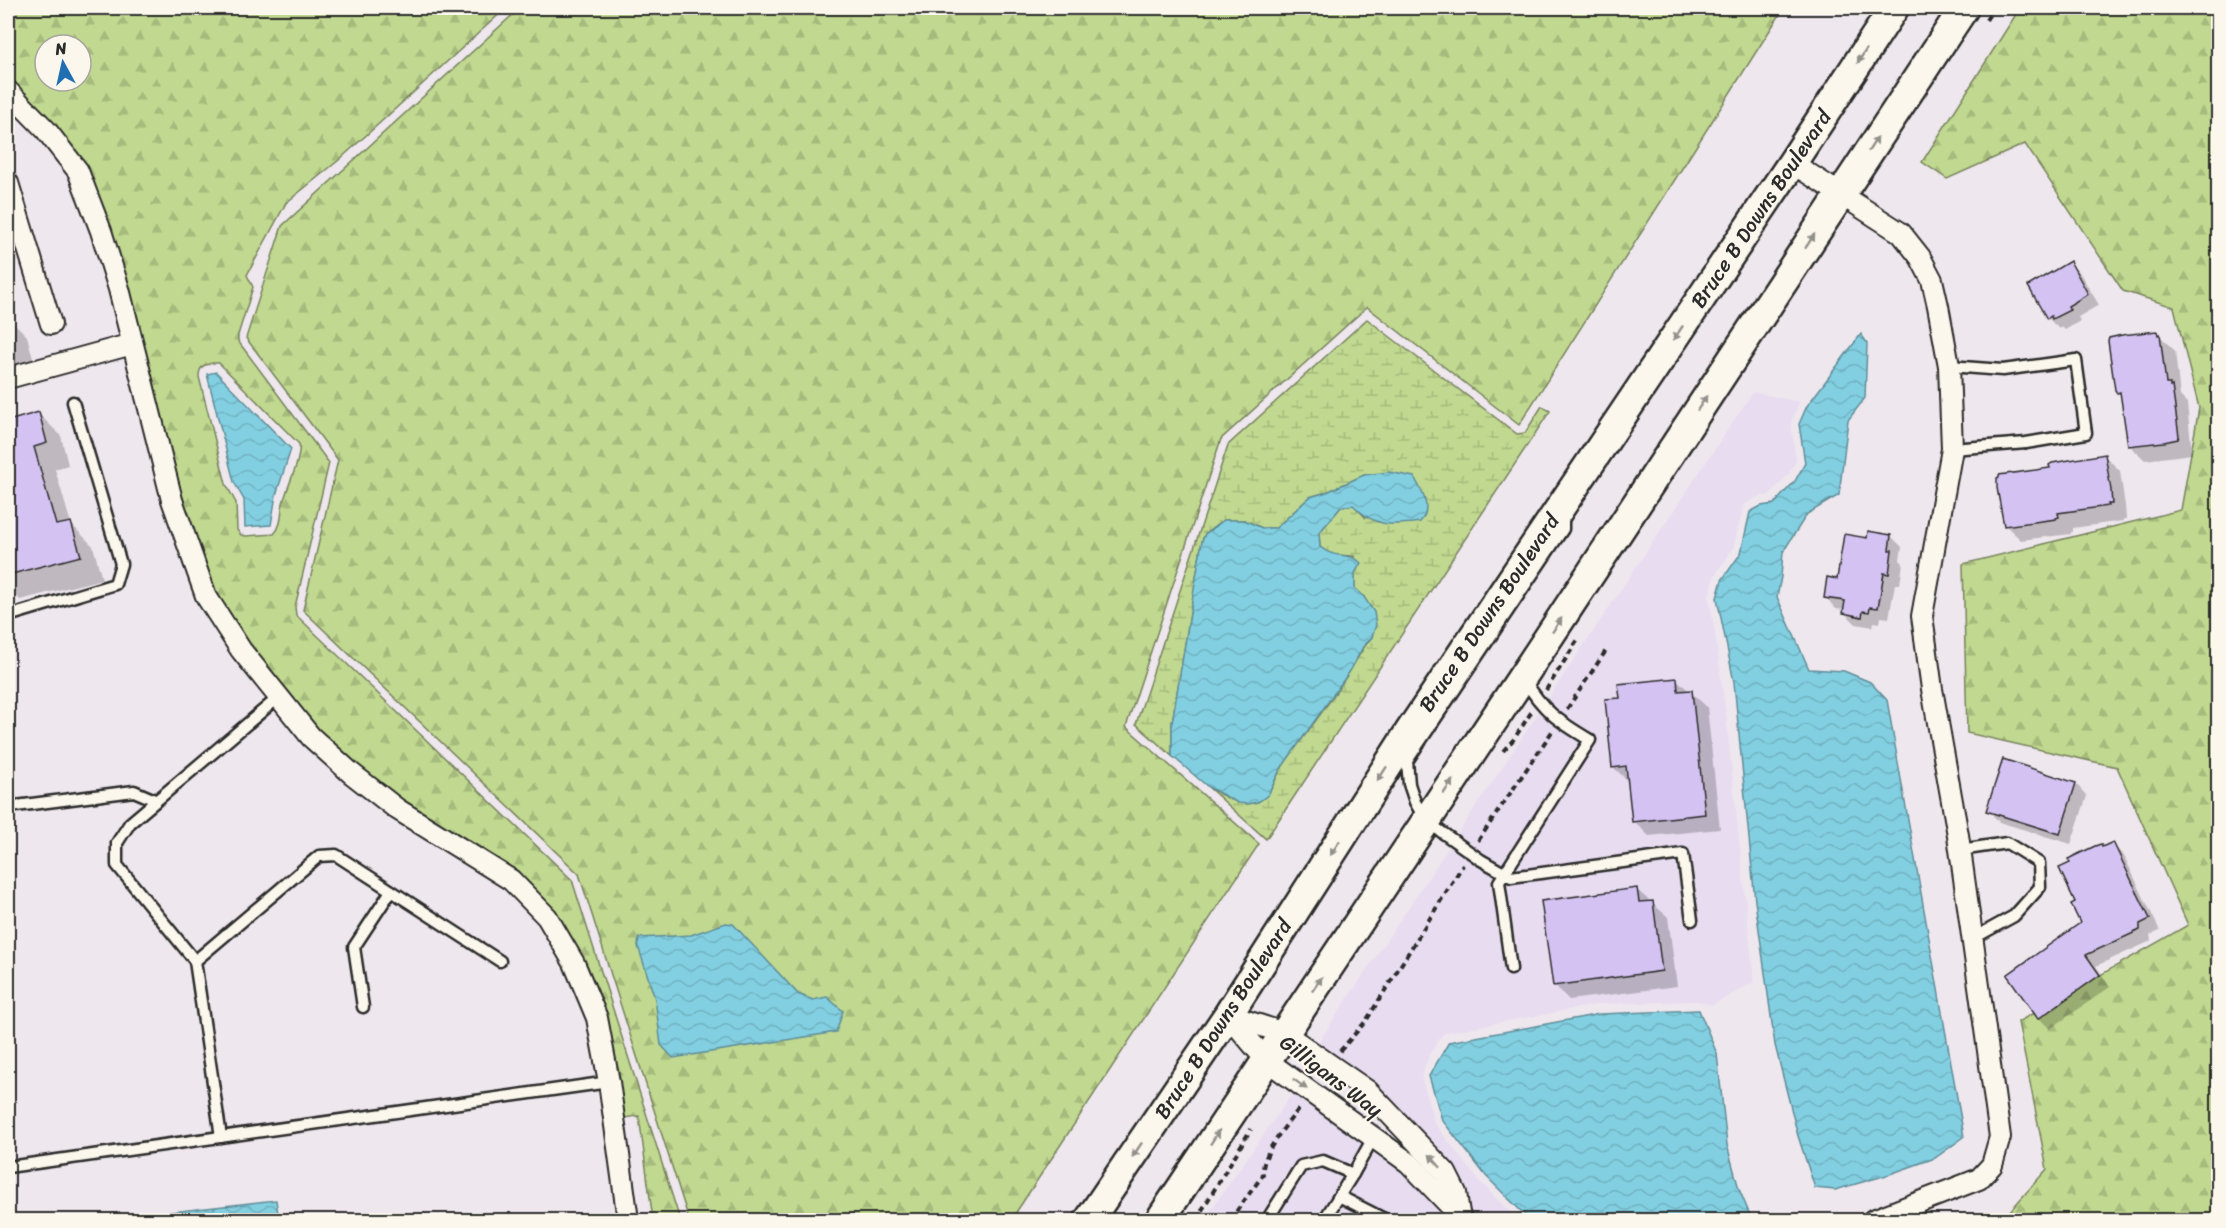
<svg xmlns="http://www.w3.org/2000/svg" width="2226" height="1228" font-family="Sriracha,sans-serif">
<defs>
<pattern id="forest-firs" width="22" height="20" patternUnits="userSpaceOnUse" patternTransform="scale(1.5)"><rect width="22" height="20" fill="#c0d88f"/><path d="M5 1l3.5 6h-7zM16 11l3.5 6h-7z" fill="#a5ba7c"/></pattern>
<pattern id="wetland-marsh" width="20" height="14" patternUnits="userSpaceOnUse" patternTransform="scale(1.5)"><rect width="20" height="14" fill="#c0d88f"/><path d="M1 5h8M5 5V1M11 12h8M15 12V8" fill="none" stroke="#a5ba7c"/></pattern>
<pattern id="water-waves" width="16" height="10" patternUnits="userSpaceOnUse" patternTransform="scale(1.5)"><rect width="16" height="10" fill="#82cfe1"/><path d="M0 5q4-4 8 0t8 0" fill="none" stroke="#70b2c1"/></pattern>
</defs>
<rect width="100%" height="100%" fill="#efe7ee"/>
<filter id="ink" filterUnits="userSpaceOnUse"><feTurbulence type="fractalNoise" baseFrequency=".0167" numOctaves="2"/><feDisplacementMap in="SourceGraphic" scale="12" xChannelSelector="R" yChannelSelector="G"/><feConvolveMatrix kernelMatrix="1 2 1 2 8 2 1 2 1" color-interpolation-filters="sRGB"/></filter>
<g filter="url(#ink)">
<g fill="#e7dcf0">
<path d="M1753 392 1799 402 1791 423 1796 461 1788 475 1769 495 1757 497 1744 505 1733 548 1714 577 1709 597 1715 633 1726 715 1754 982 1712 1005 1698 1001 1600 1004 1474 1027 1447 1032 1441 1036 1429 1056 1421 1076 1434 1123 1480 1182 1514 1216 1515 1220H1474L1471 1214 1472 1212 1468 1207 1465 1188 1453 1165 1375 1083 1318 1043Z"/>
<path d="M1292 1094 1403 1169 1441 1210 1446 1220H1204Z"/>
</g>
<g fill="url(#forest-firs)" stroke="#76825d" stroke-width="1.5" fill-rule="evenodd">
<path d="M8 8H506L339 160 286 203 247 275 253 287 238 335V341L329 463 295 607 296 615 572 880 680 1220H653L639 1116 623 1118 619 1080 606 1014 583 958 555 911 516 870 402 799 357 765 318 729 249 643 215 590 181 497 128 286 110 227 86 164 53 122 8 77ZM45 45H81V81H45ZM213 363H219L299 444C302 461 285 489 282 508 281 517 281 527 274 534L246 536 241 535 237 530 236 503 226 484 199 377C199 366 204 365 213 363Z"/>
<path d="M520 8H1784L1519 425 1367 307 1221 439 1126 727 1259 844 1011 1220H689L579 874 303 610 338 460 246 338 282 226Z"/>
<path d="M2020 8H2218V1220H2002L2047 1169 2018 1022 2188 925 2117 767 1967 733 1963 564 2181 510 2199 408 2174 307 2123 291 2025 144 1947 179 1922 162Z"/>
</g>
<path fill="url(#wetland-marsh)" stroke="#76825d" stroke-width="1.5" d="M1367 319 1517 434 1525 433 1542 406 1550 411 1266 839 1208 787C1223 795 1242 810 1259 801 1273 794 1274 779 1282 767 1304 735 1329 705 1349 672 1357 660 1362 648 1372 637L1364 597 1355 589 1354 556 1331 555 1320 547 1319 533 1341 507 1354 505 1365 517 1364 475 1327 492 1310 497 1276 528H1262L1244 520H1224L1205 534 1202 541 1172 723V756L1136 724 1228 445Z"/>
<g fill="url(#water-waves)" stroke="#5f8d98" stroke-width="1.5">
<path d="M1861 334 1867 343 1865 398 1848 420 1839 495 1807 514 1783 552 1781 577 1777 597 1809 669 1844 671 1870 682 1887 700 1964 1137 1935 1158 1887 1175 1835 1190 1815 1188 1798 1136 1775 1045 1755 901 1734 682 1717 598 1722 580 1741 553 1750 512 1761 506 1774 504 1795 481 1805 463 1799 424 1807 406Z"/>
<path d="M216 372 291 449 276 495 271 525 245 527 244 500 234 482 207 374Z"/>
<path d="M1389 472 1414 477C1422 491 1433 509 1420 522 1391 526 1374 527 1353 505L1341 507 1319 533 1320 547C1338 561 1347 550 1361 563L1355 573V588L1364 597 1374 612 1376 625 1372 637 1363 647 1350 671 1280 770 1268 795 1258 802 1247 804 1238 803 1208 787 1172 756V723L1202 541 1205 534 1224 520H1244L1262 528H1276L1310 497 1327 492 1364 475Z"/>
<path d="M726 923 733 924 798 994 813 1000 827 997 843 1011 836 1032 673 1058 661 1045 655 999 638 946 639 938 691 935Z"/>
<path d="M1699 1010 1717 1054 1727 1145 1739 1189 1752 1220H1546L1526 1216 1486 1176 1442 1120 1429 1076 1449 1042 1600 1014Z"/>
<path d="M276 1200 279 1220H101Z"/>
</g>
<g fill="#0003">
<path d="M2070 263 2081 275 2099 305 2078 317 2080 321 2065 330 2062 327 2059 329 2048 318Z"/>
<path d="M8 317 27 336 35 366 8 373Z"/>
<path d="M2157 333 2175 351 2180 396 2187 403 2192 454 2145 460 2129 445 2122 396 2116 390Z"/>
<path d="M39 414 61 436 68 465 55 469 71 524 93 546 102 579 20 600 8 587V423Z"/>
<path d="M2105 456 2120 471 2125 506 2126 519H2123V521L2073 528V532H2071V534L2021 540 2005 525 2052 469Z"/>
<path d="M1891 536 1902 547 1900 560 1903 563 1900 584H1895L1889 618 1881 617 1880 623 1874 622 1873 627 1856 624 1845 613V610L1836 609 1825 597 1868 540Z"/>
<path d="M1676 679 1707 707 1720 829 1649 836 1634 821 1629 782 1613 767 1621 699Z"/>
<path d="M2076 784 2087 796 2071 844 1999 822 1988 810Z"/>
<path d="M2112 844 2124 856 2160 931 2150 935 2151 941 2096 966 2110 987 2050 1029 2039 1018 2082 923 2077 903 2101 845 2104 848Z"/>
<path d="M1637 890 1668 917 1677 986 1569 1000 1554 985Z"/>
</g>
<g fill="#d4c2f3" stroke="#2b2b2b" stroke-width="1.5">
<path d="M2070 261 2088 294 2068 306 2070 310 2052 319 2051 316 2047 319 2028 286Z"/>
<path d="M2157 331 2158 335 2160 334 2166 384H2170V387L2172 386 2179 436 2178 439 2164 442 2128 446 2120 392 2117 393 2115 390 2108 341 2109 338 2122 335Z"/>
<path d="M39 412 47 443 34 447 56 525 71 522 81 556 8 575V421Z"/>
<path d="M2105 454 2111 490 2112 504H2108L2109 506 2058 513 2059 517 2056 518V519L2004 526 1997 488V478L1999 477V475L2050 468 2049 465 2052 463Z"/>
<path d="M1868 531 1891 535 1889 550H1892L1889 574 1884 573 1878 608 1870 607 1869 612 1863 611 1862 617 1843 613 1845 601 1824 598 1827 577 1837 579 1844 534 1867 538Z"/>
<path d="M1677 678 1678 691 1692 690 1705 814 1632 822 1626 766 1612 768 1605 699 1620 698 1618 684Z"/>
<path d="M2003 759 2076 783 2060 834 1986 811Z"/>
<path d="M2113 842 2150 919 2140 924V930L2086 955 2100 975 2038 1019 2007 975 2080 923 2071 904 2075 902 2059 868 2070 863 2068 859 2074 856 2095 846 2101 844 2102 847Z"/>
<path d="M1637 888 1639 902 1653 901 1662 971 1553 986 1541 901Z"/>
</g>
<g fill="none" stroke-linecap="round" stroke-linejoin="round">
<g stroke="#2b2b2b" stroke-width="15">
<g id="lane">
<path d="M1949 366 2003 370 2076 360 2086 433 2026 443 1952 449"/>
<path d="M1563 517V529L1407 761 1409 784 1415 802 1426 821 1481 860 1511 877 1683 854 1692 920"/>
<path d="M8 616 115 584 121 564 73 402"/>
<path d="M279 697 130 823 117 843V865L195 961 319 856 336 855 500 961"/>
<path d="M8 791 10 807"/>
<path d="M8 807 134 791 155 800"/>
<path d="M1960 850 2007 843 2039 863 2040 887 2014 916 1972 939"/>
<path d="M195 961 221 1137"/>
<path d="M1511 969 1499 882 1590 740C1558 721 1543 711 1524 679"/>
<path d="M363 1007 354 947 391 891"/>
<path d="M8 1167 609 1082"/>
<path d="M1339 1196 1386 1220"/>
<path d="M1267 1220 1301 1166 1323 1161 1353 1174 1373 1138"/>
<path d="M1324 1220 1353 1174"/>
</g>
</g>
<g stroke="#2b2b2b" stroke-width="24">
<g id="street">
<path d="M8 91 46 130 78 171 101 231 119 289 172 500 206 596 241 650 311 737 351 773 397 809 511 880 547 917 574 963 597 1018 609 1082 628 1220"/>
<path d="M1792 163 1901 233 1920 257 1932 280 1938 306 1949 366 1952 449 1922 616 1932 689 1958 835 2000 1137 1992 1165 1979 1179 1873 1220"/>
<path d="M8 183 51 324"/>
<path d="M8 378 132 344"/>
<path d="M1228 1015 1284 1033 1368 1091 1446 1173 1456 1193 1459 1213"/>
<path d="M1228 1015 1266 1060 1409 1163 1460 1216"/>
</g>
</g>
<g stroke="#2b2b2b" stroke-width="33">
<g id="secondary">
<path d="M1089 1220 1228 1015 1410 731 1792 163 1894 8"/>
<path d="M1160 1220 1523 676 1964 8"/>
</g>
</g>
<g stroke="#2b2b2b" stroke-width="4" stroke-dasharray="6 4.5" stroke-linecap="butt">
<path d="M1986 20 1994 8"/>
<path d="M1546 690 1579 638"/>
<path d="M1567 709 1607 649"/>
<path d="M1503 751 1514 739 1532 711"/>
<path d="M1478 841 1553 730"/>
<path d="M1340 1051 1366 1021 1463 865"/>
<path d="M1196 1220 1251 1129"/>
<path d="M1230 1220 1263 1175C1260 1154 1288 1123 1301 1106"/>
</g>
<use href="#lane" stroke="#fbf7ec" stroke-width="10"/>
<use href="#street" stroke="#fbf7ec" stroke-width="20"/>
<use href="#secondary" stroke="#fbf7ec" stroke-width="28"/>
</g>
<defs><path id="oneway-solid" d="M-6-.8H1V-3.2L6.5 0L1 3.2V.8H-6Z" transform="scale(1.5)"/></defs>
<g fill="#93918c">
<use href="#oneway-solid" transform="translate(1862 56) rotate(123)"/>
<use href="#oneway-solid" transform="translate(1873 144) rotate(-57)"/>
<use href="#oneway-solid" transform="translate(1810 241) rotate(-57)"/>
<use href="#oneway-solid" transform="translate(1678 333) rotate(124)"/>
<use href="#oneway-solid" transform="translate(1702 403) rotate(-57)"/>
<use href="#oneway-solid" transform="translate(1557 625) rotate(-57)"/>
<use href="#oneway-solid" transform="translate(1382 774) rotate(123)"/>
<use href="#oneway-solid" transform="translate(1448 787) rotate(-56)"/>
<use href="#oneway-solid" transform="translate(1335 848) rotate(123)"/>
<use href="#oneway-solid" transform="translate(1317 984) rotate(-56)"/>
<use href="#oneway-solid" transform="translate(1300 1084) rotate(36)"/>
<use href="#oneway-solid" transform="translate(1215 1137) rotate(-57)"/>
<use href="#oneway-solid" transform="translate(1137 1150) rotate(124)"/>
<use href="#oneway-solid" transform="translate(1435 1161) rotate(-132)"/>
</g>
</g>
<g text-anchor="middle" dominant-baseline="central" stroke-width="4.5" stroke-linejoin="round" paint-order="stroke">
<g font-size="21" fill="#2b2b2b" stroke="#fbf7ec">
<text transform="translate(1761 209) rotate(-56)">Bruce B Downs Boulevard</text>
<text transform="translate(1489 613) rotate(-56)">Bruce B Downs Boulevard</text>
<text transform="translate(1223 1019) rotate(-57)">Bruce B Downs Boulevard</text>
<text transform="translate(1331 1076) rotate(37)">Gilligans Way</text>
</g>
</g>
<rect width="2226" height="1228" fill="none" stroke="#fbf7ec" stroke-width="30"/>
<rect x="15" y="15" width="2196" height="1198" fill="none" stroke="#2b2b2b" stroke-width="2" filter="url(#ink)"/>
<g transform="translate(63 63) rotate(352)"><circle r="28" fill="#fbf7ec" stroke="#a8a59f" stroke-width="1.5"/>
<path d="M0-4.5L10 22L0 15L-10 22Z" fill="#1f6fb2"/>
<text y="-9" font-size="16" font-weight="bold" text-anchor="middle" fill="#2b2b2b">N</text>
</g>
</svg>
